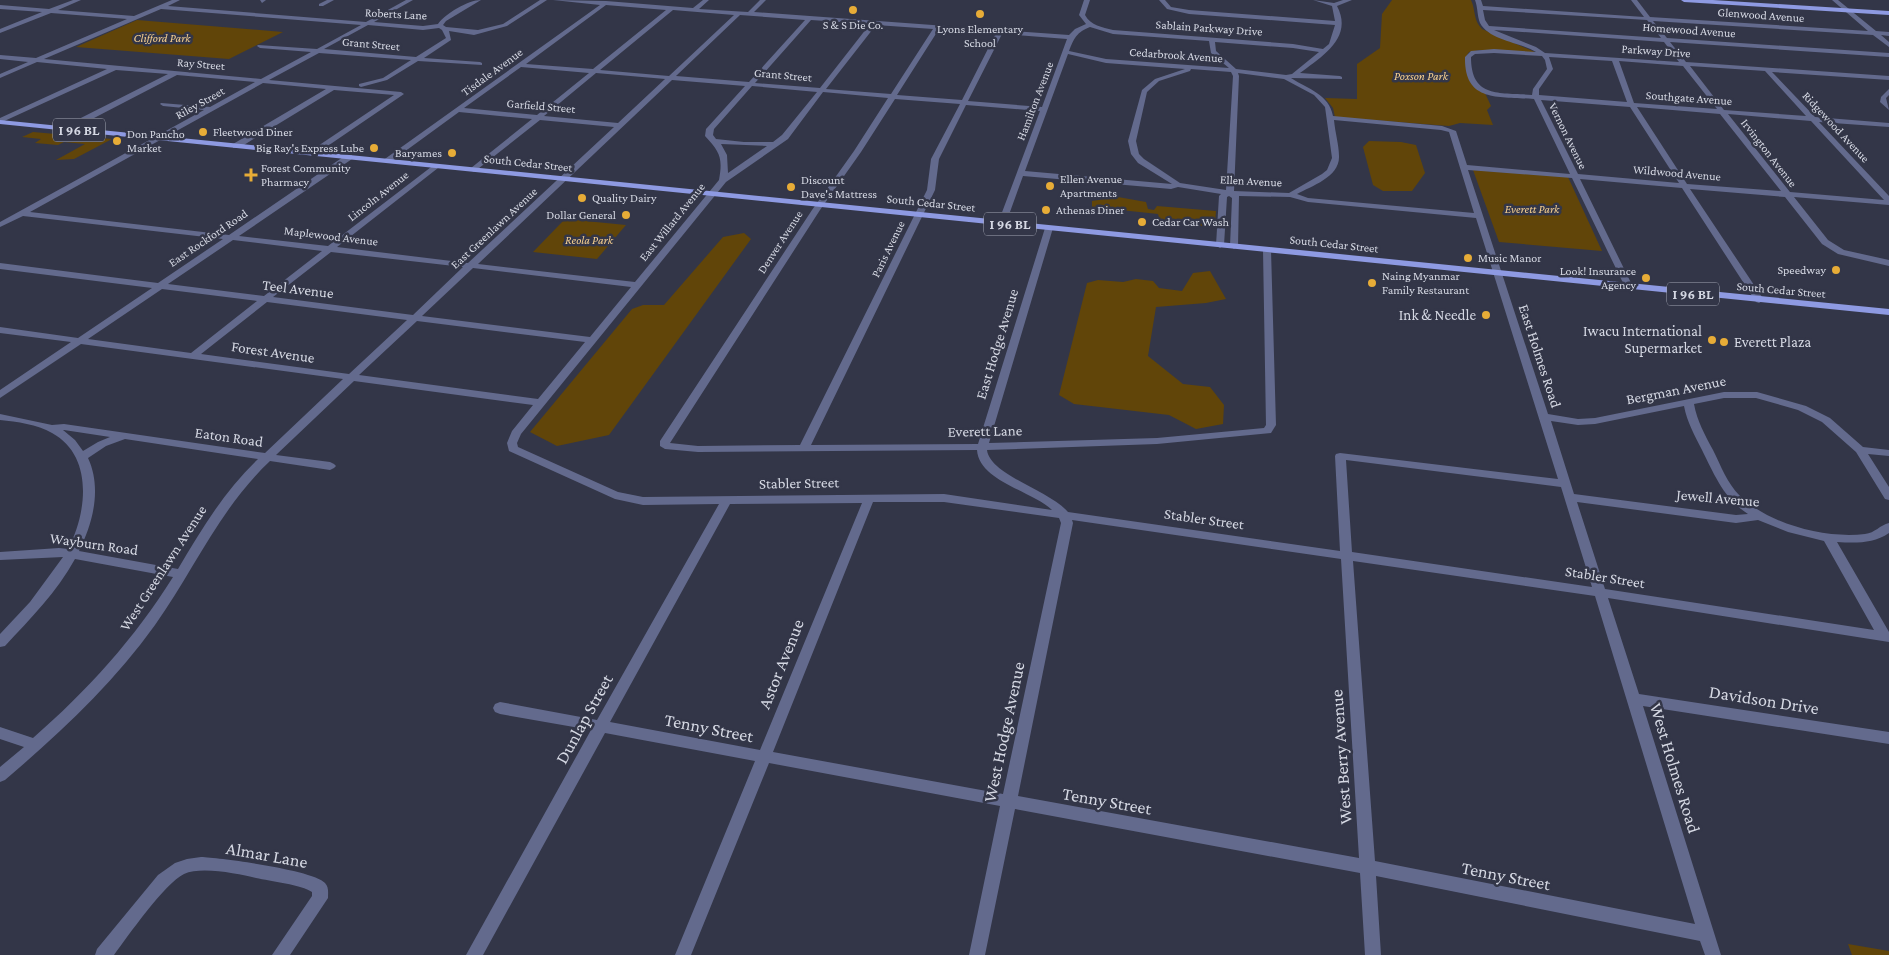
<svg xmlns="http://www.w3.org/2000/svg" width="1889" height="955" font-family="'Crimson Pro',serif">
<rect width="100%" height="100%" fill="#333648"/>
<g fill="#614509">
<path d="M1392 0H1471C1476 11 1473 20 1482 29L1537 53 1480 50 1469 52 1467 55C1466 74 1467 85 1485 93L1491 106 1487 110 1493 125 1460 123 1449 126 1335 117 1333 108 1325 98 1357 99V64L1380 48 1382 14Z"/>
<path d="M137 20 283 32 229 59 76 47Z"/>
<path d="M33 132 112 139 74 159 56 160 85 144 64 142 58 145 35 143 41 139 22 137Z"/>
<path d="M1369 141 1401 142 1416 145 1425 173 1412 191H1383L1373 185 1363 147Z"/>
<path d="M1473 170 1568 177 1602 251 1499 242Z"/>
<path d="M1118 197 1146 202 1148 209 1154 210 1157 206 1216 211 1215 222 1210 227 1160 221 1158 214 1092 207V201Z"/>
<path d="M565 219 626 225 597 259 533 252Z"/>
<path d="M744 233 751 239 609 435 557 446 530 432 632 309 643 305H664L723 237Z"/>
<path d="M1210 271 1226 299 1206 303 1156 307 1148 356 1183 384 1210 387 1224 405 1223 424 1196 429 1169 415 1074 404 1059 395 1087 283 1098 280 1123 282 1136 279 1153 281 1159 288 1182 291 1193 273Z"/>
<path d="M1848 944 1889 951V955H1852Z"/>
</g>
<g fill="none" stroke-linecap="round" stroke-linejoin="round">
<g fill="#636a8d" fill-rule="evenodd">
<path d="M73 0H81L58 10 134 16 172 0H180L168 6 366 22 406 0H413L374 22 423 26 438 24C445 14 468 0 481 0L446 21 443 25 446 27 478 30 503 24 540 0H547L507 26 474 35 449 31 451 40 424 58 480 62 482 63V65L418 61 387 80 361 87 359 86V84L383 78 411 60 319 53 269 80 401 92 404 94 313 156 306 154 394 95 334 90 239 148H233V144L326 89 263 83 30 212 229 235 346 155H352V159L239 236 328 246 435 164 439 166 438 168 337 247 468 263 614 127 540 120 474 172 470 170 471 168 532 119 459 112 389 163 382 161 600 5 553 0 606 1 693 8 703 0H709L699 9 748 12 760 0H766L754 12 1069 35 1075 29 1086 24 1079 15 1084 0H1090L1085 15C1091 26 1102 27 1113 30L1293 44 1323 49 1329 44 1335 25 1189 14 1167 9 1159 0H1165L1171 7 1189 10 1335 21 1332 6 1313 0 1334 3 1343 0H1352L1337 6C1354 38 1321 57 1300 73L1340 76 1342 77V79L1291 78C1308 89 1329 94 1333 116L1442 126 1456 131 1467 165 1570 174 1534 99C1499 96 1464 103 1465 57L1471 51 1494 49 1536 52C1520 42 1490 41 1480 23 1477 16 1478 8 1475 0H1481L1483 6 1644 17 1631 0H1637L1650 17 1868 31 1832 0H1838L1876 31 1889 32V36L1881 35 1889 42V47L1873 35 1653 21 1667 38 1889 53V57L1670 42 1686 62 1889 76V80L1772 72 1815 117 1889 123V127L1819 122 1889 196V205L1794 197 1828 240 1844 250 1889 260V266L1838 254 1822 244 1785 197 1690 189 1764 300 1759 303 1756 302 1682 188 1580 179 1633 287 1629 290 1625 287 1572 178 1468 170 1548 414 1578 419 1595 418 1724 392H1757L1806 406 1830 418 1863 447 1889 450V456L1868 454 1889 487V500L1885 499 1856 452 1822 422 1798 410 1756 398H1724L1694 404C1697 421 1705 435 1713 450 1721 466 1727 483 1740 496 1769 524 1825 539 1865 534 1875 533 1880 525 1889 523V533C1873 544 1855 543 1837 542L1889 632V642L1608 598 1639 694 1889 732V744L1643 706 1721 955H1705L1700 941 1376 876 1381 955H1365L1360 873 1015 809 985 955H969L1000 806 769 763 691 955H675L755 761 605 733 483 955H466L591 730 500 714 495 712 493 708 495 704 500 702 597 720 719 504 643 505 615 499 509 451 507 443 512 431 533 405 354 381 276 455 330 462 334 464 336 466 334 468 330 470 270 461C220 508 194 570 155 625 113 684 60 733 5 780L0 782V767L24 747 0 739V727L33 738C87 691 135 638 173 577L75 559C57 592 30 619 5 646L0 647V634L30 602 63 557 0 560V552L59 548 68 549C87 513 94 456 52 433 37 424 17 422 0 420V414L52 425 64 424 265 453 343 379 81 344 0 398V390L71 342 0 333V327L78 338 152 288 0 269V263L158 283 223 239 23 216 0 227V222L204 110 163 106 160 104 161 103 210 107 255 82 177 75 69 131H63V127L168 74 116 70 0 123V118L107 69 37 62 0 78V74L28 62 0 59V55L36 58 127 19 51 13 0 33V29L42 12 0 9V5L49 9ZM606 5 666 10 593 69 526 64ZM161 9 361 25 317 49 258 45 257 46 260 48 311 52 261 79 44 59ZM673 10 734 15 669 76 600 70ZM1483 10 1647 20 1661 38 1489 26 1485 20ZM740 15 805 20 749 82 676 76ZM811 20 870 24 820 88 755 83ZM368 25 423 30 439 28 442 30 446 38 416 57 324 49ZM876 25 933 29 891 94 826 89ZM1090 27 1113 34 1209 41 1211 53 1229 68 1106 59 1069 51C1074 38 1077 32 1090 27ZM939 29 996 33 962 100 897 95ZM1494 30 1664 42 1679 62 1545 53 1536 47ZM1002 34 1067 39 1042 107 968 101ZM1215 42 1293 48 1319 52 1292 74 1286 75 1236 69 1216 51ZM1494 53 1542 56 1545 60 1547 69 1533 89 1532 95C1500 92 1471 99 1471 57L1475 54ZM1068 54 1106 63 1185 69 1155 79 1142 90 1128 141 1131 154 1138 163 1172 184 1025 171ZM1549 57 1612 61 1627 102 1539 95V89L1553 69ZM1619 61 1683 66 1717 109 1634 103ZM1690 66 1765 71 1806 116 1724 110ZM521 67 589 73 537 115 464 108ZM1191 69 1231 72 1233 76 1226 190 1180 183 1144 159 1139 154 1136 141 1147 92 1159 81 1190 71ZM596 73 665 79 618 123 544 116ZM1238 73 1284 79 1314 95 1325 107 1332 158 1327 170 1322 174 1289 193 1234 191 1239 76ZM672 80 745 86 706 129 705 136C720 152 723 158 719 180L635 282 478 264ZM752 86 817 92 782 135 773 142H744L716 139 713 135 714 129ZM823 92 888 98 854 151 812 210 660 441V446L665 449 698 452 977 450C979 481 1032 491 1052 510L944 494 643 497 618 492 518 447 517 443 521 434 726 182 788 139ZM895 99 960 104 931 159 927 190 800 445 698 446 670 443 820 210 861 152ZM1541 100 1630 107 1679 183 1578 174ZM966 105 1040 111 998 223 1002 225 1006 223 1023 176 1171 189 1178 187 1221 194 1219 196 1216 245 1220 248 1224 245 1227 197 1229 196 1232 198 1230 246 1234 249 1238 246 1239 196 1290 197 1308 202 1476 218 1558 479 1340 453 1336 454 1335 456 1340 551 1068 512C1049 490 990 475 987 450L1157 444 1271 433 1276 425 1271 250 1267 247 1263 250 1266 425 1264 428 1157 438 989 443 1053 228 1049 226 1045 228 978 444 811 445 935 190 939 159ZM1637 107 1720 114 1781 191 1687 184ZM1728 114 1811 121 1884 200 1790 192ZM1334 120 1441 130 1449 132 1474 213 1308 198 1297 194C1312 186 1340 177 1339 156 1339 145 1335 132 1334 120ZM721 144 767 146 728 173 727 155ZM233 240 322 251 264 296 168 284ZM331 252 463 267 413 315 273 297ZM473 268 631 287 590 337 422 316ZM162 289 257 301 191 353 88 339ZM267 302 407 320 349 374 201 354ZM417 321 585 342 538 399 359 375ZM1684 406C1687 422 1695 436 1702 450 1714 474 1724 499 1748 514L1736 515 1574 494 1551 421 1578 425 1595 424ZM63 430H64L110 437 98 442 83 451 75 440ZM125 439 258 459C225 490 201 530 178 569L79 551C93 523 102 488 88 458L106 446ZM1346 460 1561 487 1592 587 1352 552ZM873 502H944L1059 518 1061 523 1003 794 773 752ZM1577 502 1736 523 1758 520 1788 532 1824 541 1874 630 1605 589ZM862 503 760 750 610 722 730 504ZM1072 520 1341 559 1359 858 1018 796 1073 523ZM1353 561 1595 596 1695 924 1375 861Z"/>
<path d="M260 0H266L262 3Z"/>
<path d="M327 0H334L323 6H319V4Z"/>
<path d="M1889 89V95L1886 98 1889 110 1880 102 1881 97Z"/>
<path d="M201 857C222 858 314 870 325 883 329 887 328 893 328 898L290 955H272L312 896V892C302 885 270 881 256 878 238 874 202 866 184 874 165 883 128 936 114 955H95L97 949 158 875 175 863 187 859Z"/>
</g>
<g fill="#8e9ae2" fill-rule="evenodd">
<path d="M1681 0H1713L1889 11V15L1684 2Z"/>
<path d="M0 120 1889 309V315L0 124Z"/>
</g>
</g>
<g fill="#e7ac37" stroke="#333648" stroke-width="2">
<circle cx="853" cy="10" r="5"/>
<circle cx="980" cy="14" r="5"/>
<circle cx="203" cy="132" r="5"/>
<circle cx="117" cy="141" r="5"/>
<circle cx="374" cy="148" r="5"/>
<circle cx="452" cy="153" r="5"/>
<path d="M248.5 167.5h5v5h5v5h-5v5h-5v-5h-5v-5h5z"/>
<circle cx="1050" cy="186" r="5"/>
<circle cx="791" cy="187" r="5"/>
<circle cx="582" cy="198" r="5"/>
<circle cx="1046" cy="210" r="5"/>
<circle cx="626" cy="215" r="5"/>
<circle cx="1142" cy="222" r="5"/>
<circle cx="1468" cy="258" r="5"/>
<circle cx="1836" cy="270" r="5"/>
<circle cx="1646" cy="278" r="5"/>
<circle cx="1372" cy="283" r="5"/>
<circle cx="1486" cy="315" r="5"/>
<circle cx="1712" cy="340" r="5"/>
<circle cx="1724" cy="342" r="5"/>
</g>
<g text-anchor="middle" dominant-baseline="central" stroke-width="5" stroke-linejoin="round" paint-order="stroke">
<g font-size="12" fill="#d5d8e3" stroke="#333648">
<text transform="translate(396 14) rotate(3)">Roberts Lane</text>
<text transform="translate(1761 15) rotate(4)">Glenwood Avenue</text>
<text transform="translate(1209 28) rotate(4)">Sablain Parkway Drive</text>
<text transform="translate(1689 30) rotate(4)">Homewood Avenue</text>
<text transform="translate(371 44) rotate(5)">Grant Street</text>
<text transform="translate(1656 51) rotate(4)">Parkway Drive</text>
<text transform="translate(1176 55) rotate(4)">Cedarbrook Avenue</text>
<text transform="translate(201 64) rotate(5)">Ray Street</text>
<text transform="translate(492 72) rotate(-36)">Tisdale Avenue</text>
<text transform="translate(783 75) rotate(5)">Grant Street</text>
<text transform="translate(1689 98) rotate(4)">Southgate Avenue</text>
<text transform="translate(1035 101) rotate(-69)">Hamilton Avenue</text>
<text transform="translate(200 103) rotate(-29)">Riley Street</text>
<text transform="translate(541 106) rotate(5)">Garfield Street</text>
<text transform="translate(1836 127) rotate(47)">Ridgewood Avenue</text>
<text transform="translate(1568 136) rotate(64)">Vernon Avenue</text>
<text transform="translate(1769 153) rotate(52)">Irvington Avenue</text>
<text transform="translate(528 163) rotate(6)">South Cedar Street</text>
<text transform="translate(1677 173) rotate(5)">Wildwood Avenue</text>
<text transform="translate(1251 181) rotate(3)">Ellen Avenue</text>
<text transform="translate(378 196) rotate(-38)">Lincoln Avenue</text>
<text transform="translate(931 203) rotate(6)">South Cedar Street</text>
<text transform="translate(672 222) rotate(-51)">East Willard Avenue</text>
<text transform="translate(494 228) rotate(-43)">East Greenlawn Avenue</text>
<text transform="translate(331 236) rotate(7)">Maplewood Avenue</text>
<text transform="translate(208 238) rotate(-34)">East Rockford Road</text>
<text transform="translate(780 242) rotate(-57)">Denver Avenue</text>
<text transform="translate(1334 244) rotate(6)">South Cedar Street</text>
<text transform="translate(888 249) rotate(-64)">Paris Avenue</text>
<text transform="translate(1781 290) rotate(5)">South Cedar Street</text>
</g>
<g font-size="12" fill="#d5d8e3" stroke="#333648" text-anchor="start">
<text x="853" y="25" text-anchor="middle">S &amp; S Die Co.</text>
<text x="980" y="29" text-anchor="middle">Lyons Elementary<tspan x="980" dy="14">School</tspan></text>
<text x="213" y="132">Fleetwood Diner</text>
<text x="127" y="134">Don Pancho<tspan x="127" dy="14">Market</tspan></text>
<text x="364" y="148" text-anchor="end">Big Ray's Express Lube</text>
<text x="442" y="153" text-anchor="end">Baryames</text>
<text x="261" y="168">Forest Community<tspan x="261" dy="14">Pharmacy</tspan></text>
<text x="1060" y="179">Ellen Avenue<tspan x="1060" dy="14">Apartments</tspan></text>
<text x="801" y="180">Discount<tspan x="801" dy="14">Dave's Mattress</tspan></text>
<text x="592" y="198">Quality Dairy</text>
<text x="1056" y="210">Athenas Diner</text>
<text x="616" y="215" text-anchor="end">Dollar General</text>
<text x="1152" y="222">Cedar Car Wash</text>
<text x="1478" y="258">Music Manor</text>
<text x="1826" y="270" text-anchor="end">Speedway</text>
<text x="1636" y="271" text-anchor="end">Look! Insurance<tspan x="1636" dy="14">Agency</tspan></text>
<text x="1382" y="276">Naing Myanmar<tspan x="1382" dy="14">Family Restaurant</tspan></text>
</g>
<g font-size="12" font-style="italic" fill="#f8d191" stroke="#333648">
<text x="162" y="38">Clifford Park</text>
<text x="1421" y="76">Poxson Park</text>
<text x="1532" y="209">Everett Park</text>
<text x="589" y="240">Reola Park</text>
</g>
<g fill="#333648" stroke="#a4a7b4" stroke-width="1">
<rect x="53" y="118.5" width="52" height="23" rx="4"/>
<rect x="984" y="212.5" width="52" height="23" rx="4"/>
<rect x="1667" y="282.5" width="52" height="23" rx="4"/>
</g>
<g font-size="14" font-weight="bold" fill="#d5d8e3">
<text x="79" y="130">I 96 BL</text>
<text x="1010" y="224">I 96 BL</text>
<text x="1693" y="294">I 96 BL</text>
</g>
<g font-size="15" fill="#d5d8e3" stroke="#333648">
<text transform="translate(298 289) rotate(7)">Teel Avenue</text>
<text transform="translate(997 344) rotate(-73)">East Hodge Avenue</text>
<text transform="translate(273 352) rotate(8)">Forest Avenue</text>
<text transform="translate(1540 356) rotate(72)">East Holmes Road</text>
<text transform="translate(1676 390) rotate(-11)">Bergman Avenue</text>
<text transform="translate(985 431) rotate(-1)">Everett Lane</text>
<text transform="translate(229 437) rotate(8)">Eaton Road</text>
<text transform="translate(799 483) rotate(-1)">Stabler Street</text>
<text transform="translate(1718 498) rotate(5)">Jewell Avenue</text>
<text transform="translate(1204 519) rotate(8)">Stabler Street</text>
<text transform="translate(94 544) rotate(8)">Wayburn Road</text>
<text transform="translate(163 568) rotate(-57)">West Greenlawn Avenue</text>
<text transform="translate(1605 577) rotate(9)">Stabler Street</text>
</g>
<g font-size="15" fill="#d5d8e3" stroke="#333648" text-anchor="end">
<text x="1476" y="315">Ink &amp; Needle</text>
<text x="1702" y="331">Iwacu International<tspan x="1702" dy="17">Supermarket</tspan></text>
<text x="1734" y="342" text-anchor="start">Everett Plaza</text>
</g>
<g font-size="18" fill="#d5d8e3" stroke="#333648">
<text transform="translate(781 664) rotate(-68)">Astor Avenue</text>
<text transform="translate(1764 700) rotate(9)">Davidson Drive</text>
<text transform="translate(584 719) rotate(-61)">Dunlap Street</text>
<text transform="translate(709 728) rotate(11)">Tenny Street</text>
<text transform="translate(1004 732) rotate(-78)">West Hodge Avenue</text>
<text transform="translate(1341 757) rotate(-94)">West Berry Avenue</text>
<text transform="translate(1675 768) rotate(73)">West Holmes Road</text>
<text transform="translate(1107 801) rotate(10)">Tenny Street</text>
<text transform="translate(267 855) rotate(10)">Almar Lane</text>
<text transform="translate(1506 876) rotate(11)">Tenny Street</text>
</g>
</g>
</svg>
